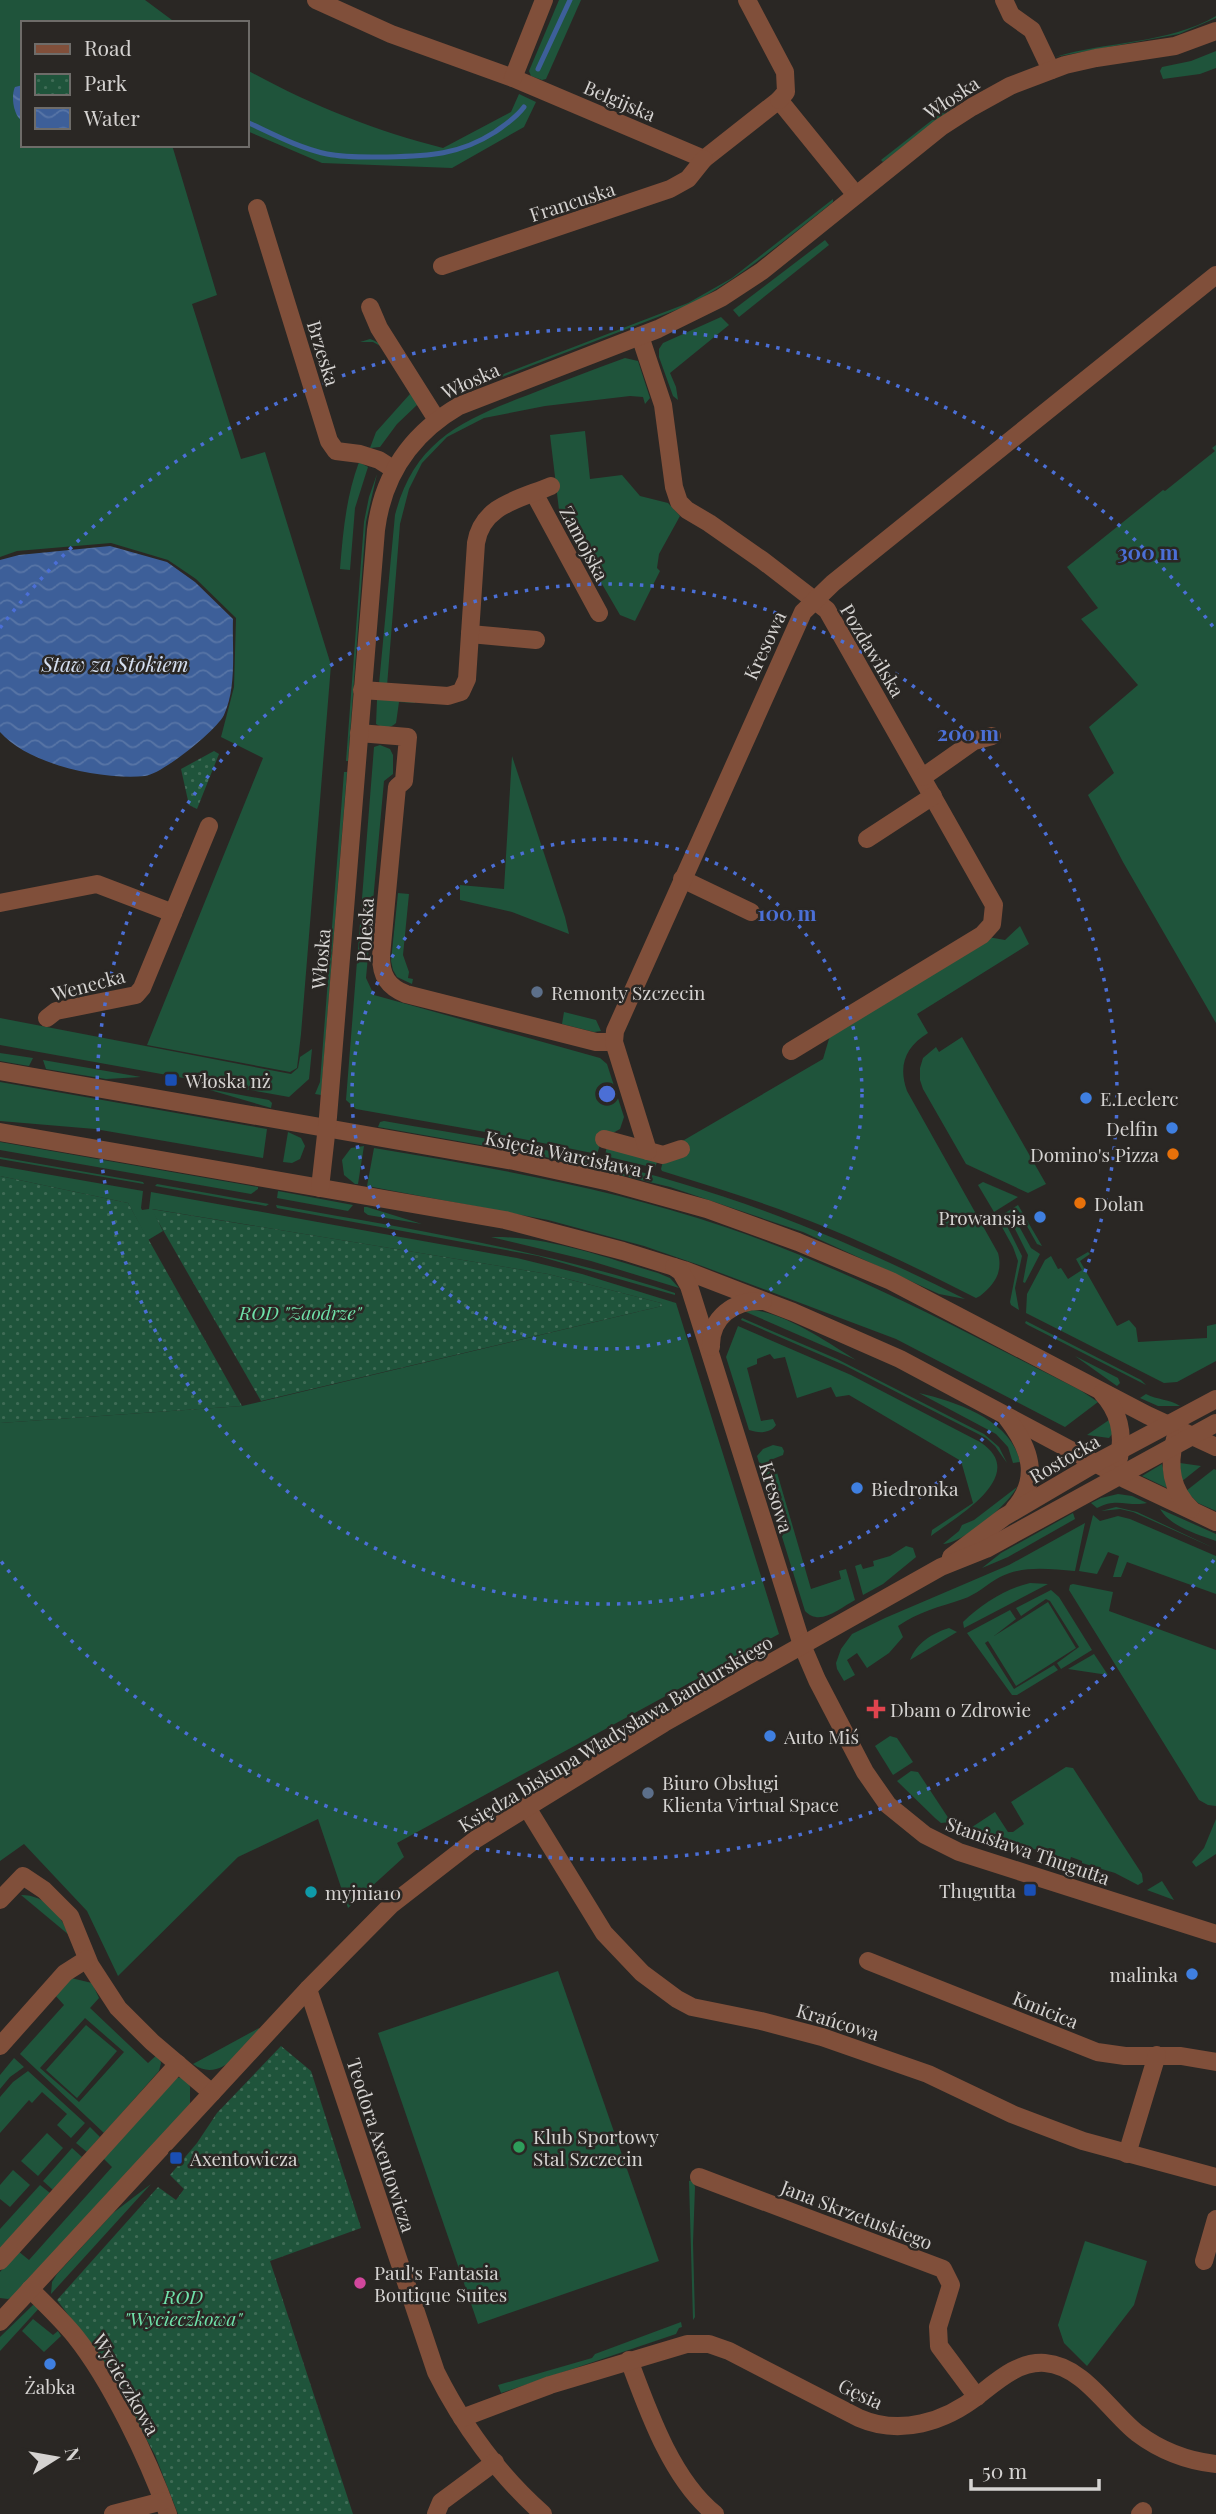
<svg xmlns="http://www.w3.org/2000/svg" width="1216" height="2514" font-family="'Playfair Display',serif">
<defs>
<pattern id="park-dots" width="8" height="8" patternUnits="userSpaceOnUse" patternTransform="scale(1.75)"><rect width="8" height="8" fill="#1f543b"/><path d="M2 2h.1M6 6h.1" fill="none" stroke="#3f6c56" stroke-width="1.8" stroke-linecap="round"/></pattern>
<pattern id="water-waves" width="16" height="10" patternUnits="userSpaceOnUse" patternTransform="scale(1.75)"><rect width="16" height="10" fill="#3d5f99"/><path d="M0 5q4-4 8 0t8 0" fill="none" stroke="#5875a6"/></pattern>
</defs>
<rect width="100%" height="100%" fill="#2a2724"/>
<g fill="#1f543b" fill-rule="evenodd">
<path d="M0 0H145L176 23H23V145H172L217 295 192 304 241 459 265 452 331 665 301 1034 297 1068 290 1072 147 1045 263 758 221 737 234 687 236 618 196 579 168 560 111 543 17 551 0 557Z"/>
<path d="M559 0H581L546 79 542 80 531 76 529 71Z"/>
<path d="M1216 16V18L1179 34 1055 57C1107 41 1168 44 1216 16Z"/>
<path d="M1216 51V68L1200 74 1163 79 1160 71 1162 67 1191 61Z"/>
<path d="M247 70C306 103 377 132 443 148L511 112 519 94 536 102 524 127 452 168 322 163 247 131Z"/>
<path d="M972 93 883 162 881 160 936 117Z"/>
<path d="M833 199V202C786 239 742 277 689 305L445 399 470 387 688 303 732 278Z"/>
<path d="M825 240 829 245 739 317 733 310Z"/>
<path d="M721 317 729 325 670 373 676 387 678 400 673 396 659 357V349L663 343Z"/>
<path d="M370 339C392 345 407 385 418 404L397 424 380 447 370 448 376 432 410 394 384 348 373 342H360Z"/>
<path d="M625 358 638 361 650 398 645 404 643 397 630 396 545 406 484 418 447 437 422 463 409 489 400 524 387 686 379 684 395 515C414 441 462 420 528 395 560 382 592 370 625 358Z"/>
<path d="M585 431 590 479 622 475 640 496 668 503 680 516 659 554 657 568 660 571 635 621 620 615 559 510 550 435Z"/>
<path d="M1216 445V1023L1123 862 1088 795 1114 773 1089 727 1138 685 1081 619 1098 608 1067 567 1163 490 1165 491 1215 451 1212 448Z"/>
<path d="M359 462 368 467 355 508 350 570 340 569C343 532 346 497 359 462Z"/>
<path d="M377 474 366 522 348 761H346L364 522 369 497Z"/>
<path d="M382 699 415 702V703L399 702 396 723C390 729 382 728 376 724L377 700Z"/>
<path d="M380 745 390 749 393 755V774L384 781 366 978 374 995 600 1058 607 1064 624 1117 620 1129 602 1139 597 1154 508 1136 356 1109 346 1100 374 747Z"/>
<path d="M512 756 565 917 569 934 512 912 460 900V885L504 889Z"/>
<path d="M344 772H347L321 1095 315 1094 320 1082Z"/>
<path d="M398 893 409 894 403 955 409 972 408 978 413 979 412 984 397 977 393 970 391 961Z"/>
<path d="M1020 926 1029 944 917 1014 928 1033C905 1047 898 1066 907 1091L998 1253C1003 1272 995 1284 980 1296L976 1298C927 1273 877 1248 825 1227 772 1205 717 1188 662 1171L661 1169 663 1161 679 1143 823 1059 831 1032 988 937 1005 940Z"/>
<path d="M564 1012 596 1020 601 1031 594 1032 562 1024Z"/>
<path d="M0 1018 291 1074 298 1068 300 1057 312 1049 309 1079 289 1097 0 1045Z"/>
<path d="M962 1037 1046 1184 1028 1193 966 1164 923 1089 920 1080V1068L923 1058 936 1047 939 1052Z"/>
<path d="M0 1053 33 1058 29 1066 0 1061Z"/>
<path d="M43 1060 141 1077 106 1079 46 1069Z"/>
<path d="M0 1082 267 1129 263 1158 95 1129 0 1121Z"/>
<path d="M203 1088 269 1100 272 1103 271 1108Z"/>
<path d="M384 1121C483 1138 583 1154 680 1183 779 1212 873 1253 965 1299L939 1294 803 1232 670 1187 537 1155 378 1127 380 1122Z"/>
<path d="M288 1132 301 1138 305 1146 300 1159 292 1163 283 1162Z"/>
<path d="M0 1142 258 1187V1189L251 1194 0 1150Z"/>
<path d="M607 1145 658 1159 655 1168 605 1156Z"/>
<path d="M364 1146 358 1184H355L344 1175 342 1160 351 1148Z"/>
<path d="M374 1148C493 1168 611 1188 725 1227 849 1269 963 1331 1080 1390L1098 1402 1065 1427 896 1339 702 1266 644 1246 548 1220 367 1186Z"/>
<path d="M0 1157 143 1182 144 1184 0 1159Z"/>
<path d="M0 1166 143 1191 141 1208 142 1210 149 1209 151 1192 517 1258 582 1274 676 1303 779 1634 397 1843 404 1857 348 1908 318 1819 238 1857 118 1976 87 1911 24 1844 0 1861V1423L242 1406 662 1306 661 1303 548 1274 152 1209 163 1231 148 1240 128 1203 0 1176Z"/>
<path d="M983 1182 1018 1197 994 1212 978 1185Z"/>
<path d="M157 1184 269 1204 266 1206 155 1186Z"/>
<path d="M278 1191 353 1205 348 1211 277 1198Z"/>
<path d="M276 1205C410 1229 544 1250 675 1293V1295L538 1256 277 1208Z"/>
<path d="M1018 1205 1042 1246 1037 1244 1018 1210 1003 1218 1022 1256 1015 1288 1019 1310 1011 1305 1010 1302 1018 1261 1013 1247 997 1218Z"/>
<path d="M364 1207H367L422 1224 368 1215 364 1212Z"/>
<path d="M1015 1219 1031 1248 1040 1254 1025 1283 1023 1282 1028 1255 1011 1221Z"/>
<path d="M491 1237C548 1236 603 1257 658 1273L670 1278 679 1288 591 1261Z"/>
<path d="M1088 1252 1090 1254 1080 1261 1117 1326 1129 1320 1136 1328 1138 1342 1207 1338V1326L1216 1324V1361L1177 1382 1164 1383 1026 1313 1027 1294 1045 1260 1051 1256 1058 1269 1061 1268 1068 1279 1082 1270 1076 1259Z"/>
<path d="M753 1310C785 1313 829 1343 856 1360L746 1312Z"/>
<path d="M742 1318 837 1359 984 1434 999 1447 1007 1463 995 1446 986 1438 844 1365 741 1320Z"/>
<path d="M1026 1321 1141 1380 1146 1385 1028 1325 1025 1323Z"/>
<path d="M738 1326 851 1375 980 1442C1031 1475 956 1517 931 1536L932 1530 973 1503 961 1461 849 1395 836 1397 831 1387 797 1398 785 1357 774 1359 770 1354 757 1359V1364L747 1368 761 1421 773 1419 776 1425C770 1434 758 1433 749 1430L726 1357Z"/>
<path d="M1075 1356 1118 1378 1120 1383 1117 1386Z"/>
<path d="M919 1393C957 1402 1011 1420 1020 1462L1013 1463 1008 1447 996 1434Z"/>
<path d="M1146 1394C1157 1400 1170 1399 1180 1406H1158L1140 1398Z"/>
<path d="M1109 1420 1113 1433 1109 1438 1087 1435Z"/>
<path d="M773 1445 782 1447 784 1451 783 1455 773 1459 811 1589 841 1579 839 1571 846 1569 855 1600C840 1608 820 1627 805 1611L757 1456 763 1449Z"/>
<path d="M1180 1463 1201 1466 1181 1482 1179 1472Z"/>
<path d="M1162 1464 1167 1488 1142 1476Z"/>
<path d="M1214 1469 1216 1470V1511L1198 1503 1186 1491Z"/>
<path d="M1017 1487C1008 1505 963 1543 943 1544L959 1531 962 1525 974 1520Z"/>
<path d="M1118 1494 1132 1496 1147 1503C1128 1507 1117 1497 1097 1508L1091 1503 1101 1498Z"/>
<path d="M1116 1507 1137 1512 1216 1549 1133 1512 1120 1509 1101 1511Z"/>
<path d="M1160 1509 1216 1534V1541C1197 1534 1171 1527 1160 1509Z"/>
<path d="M1073 1513 1075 1519 1008 1557 982 1568 1001 1553Z"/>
<path d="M1093 1515 1100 1521 1118 1516 1130 1519 1216 1556V1594L1127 1562 1121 1577H1113L1119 1556 1108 1552 1097 1574 1079 1571Z"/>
<path d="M1085 1523 1075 1571C1049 1569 1024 1565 1000 1577 987 1584 976 1595 963 1599 939 1607 918 1612 898 1626L903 1637 889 1653 867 1668 857 1653 847 1660 855 1675 844 1681 837 1669 836 1663 841 1649 852 1634 885 1618 1009 1565Z"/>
<path d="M906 1546 913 1548 916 1557 883 1584 863 1595 855 1566 861 1564 863 1569 874 1566 873 1561 890 1556Z"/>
<path d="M1030 1583 1048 1584 964 1628 963 1622C982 1604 1005 1589 1030 1583Z"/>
<path d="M1073 1584 1113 1592 1109 1611 1216 1650V1806L1208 1805 1199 1800 1069 1590 1070 1585Z"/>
<path d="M1051 1590 1059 1597 1092 1650 1061 1669 1057 1663 1079 1647 1050 1601 1046 1599 1021 1616 1016 1608Z"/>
<path d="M1048 1602 1076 1648 1016 1686 988 1641 985 1643 1014 1689 1054 1665 1058 1670 1017 1695H1012L967 1633 1010 1610 1016 1619 994 1636Z"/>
<path d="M949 1628 957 1632 910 1660C916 1643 933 1633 949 1628Z"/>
<path d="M1094 1654 1108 1675 1068 1669Z"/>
<path d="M890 1736 897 1738 913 1762 893 1775 875 1746Z"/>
<path d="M1066 1767 1073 1768 1142 1874 1143 1882 1138 1885 1115 1873 1082 1863V1861L1071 1857 1070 1860 969 1829 995 1812 1008 1832H1013L1024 1824 1011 1802Z"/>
<path d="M911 1771 918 1772 951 1822 941 1823 935 1818 897 1781Z"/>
<path d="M1216 1819V1854L1196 1867 1192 1862 1204 1848Z"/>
<path d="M1162 1881 1174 1900 1147 1890Z"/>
<path d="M21 1895C46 1895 60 1914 69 1935Z"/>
<path d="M558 1971 659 2261 478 2324 378 2033Z"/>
<path d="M71 1978 92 1983 99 1998 90 2008 148 2063 159 2053 161 2063 159 2071 104 2133 20 2054 64 2005 54 1994ZM85 2018 124 2052 79 2102 40 2068Z"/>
<path d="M86 2025 117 2051 77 2098 46 2070Z"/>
<path d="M259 2028 260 2030C243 2048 221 2084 193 2064Z"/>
<path d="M14 2058 24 2067 10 2077 0 2089V2075Z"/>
<path d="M28 2071 85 2123 71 2138 57 2125 67 2114 42 2092 32 2103 29 2100 0 2133V2097L13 2082Z"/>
<path d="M181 2077 187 2079 190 2087V2104L17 2295 8 2299 0 2298V2272L18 2251 29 2260 112 2167 102 2157 173 2079Z"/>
<path d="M90 2127 100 2137 87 2152 76 2143Z"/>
<path d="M47 2133 63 2148 38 2176 21 2161Z"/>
<path d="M72 2148 82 2157 53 2190 43 2181Z"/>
<path d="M13 2170 30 2185 10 2207 0 2199V2185Z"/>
<path d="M693 2180 695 2187 693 2243 695 2317 693 2320 689 2181Z"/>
<path d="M151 2184 51 2294 52 2282 57 2274 113 2213Z"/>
<path d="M40 2185 50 2193 0 2249V2229Z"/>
<path d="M1085 2241 1147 2261 1134 2305 1087 2366 1064 2343 1058 2325Z"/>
<path d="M33 2305 41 2306 0 2351V2337Z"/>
<path d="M33 2319 53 2335 58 2331 61 2336 44 2352 22 2331Z"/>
<path d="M681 2322 682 2327 679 2328 676 2334 501 2393 498 2385 592 2358 595 2354Z"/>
</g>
<g fill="url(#park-dots)">
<path d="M214 751 219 754 197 809 189 805 181 769Z"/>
<path d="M0 1176 128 1203 242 1406 0 1423Z"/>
<path d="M151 1209 548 1274 661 1303 662 1306 261 1401Z"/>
<path d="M281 2046 311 2071 361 2228 270 2261 353 2514H178L155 2455 107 2366 57 2300 158 2187 176 2200 184 2189 170 2175 197 2143 217 2113Z"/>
</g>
<g fill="url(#water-waves)">
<path d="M23 85V120H21C13 114 11 95 15 87Z"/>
<path d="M110 546 167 562 195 582 233 619C232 649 237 687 224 715 216 731 162 774 145 776 102 780 29 765 0 732V560L19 555Z"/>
</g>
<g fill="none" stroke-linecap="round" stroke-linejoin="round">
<g stroke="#3d5f99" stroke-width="5">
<path d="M538 69 570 0"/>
<path d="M247 122C273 134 299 148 327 154 347 158 367 157 387 157 429 156 459 155 495 132 506 124 516 118 524 107"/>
</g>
<g stroke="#804f3a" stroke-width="18">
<path d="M316 0 391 34 513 78 704 159 779 100 856 195"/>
<path d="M747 0 785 72 786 92 779 100"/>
<path d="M1004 0 1011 15 1032 30 1051 70"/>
<path d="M513 78 544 0"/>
<path d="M257 208 329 441 336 451 360 454 379 460 393 469"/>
<path d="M442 266 670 189 688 179 704 159"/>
<path d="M370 307 379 328 437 420"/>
<path d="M640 336 663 405 674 487 679 502 687 510 709 523 762 560 827 610 994 905 992 924 982 935 791 1051"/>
<path d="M534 493 599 613"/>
<path d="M470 634 536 640"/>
<path d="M362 690 448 696 461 692 467 679 476 543C482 505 520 499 551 486"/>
<path d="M359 733 408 737 404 781 397 787 381 956C381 976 388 987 406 994L596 1042H614"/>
<path d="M923 777 974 741 992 736"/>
<path d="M867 839 933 796"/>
<path d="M682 879 751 912"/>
<path d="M0 903 97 884 173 913"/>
<path d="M47 1018 56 1011 136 995 142 988 209 826"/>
<path d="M0 1071 514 1161 610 1182 707 1209 798 1242 891 1281 1147 1415 1216 1447"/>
<path d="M0 1132 505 1220 623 1251 684 1270 793 1312 900 1359 1125 1479 1216 1522"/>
<path d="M604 1139 663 1155 681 1149"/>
<path d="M648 1151 614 1042 615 1031 803 612 833 583 1216 275"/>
<path d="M320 1188 328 1117 376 530C383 474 411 434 459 406L658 329 721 298 762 271 941 127 972 107 1010 86 1065 65 1096 58 1175 46 1216 31"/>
<path d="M674 1267 681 1272 689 1286 802 1645 817 1680 865 1772 888 1805 925 1835 959 1852 1216 1934"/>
<path d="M711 1347C710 1317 734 1300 763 1301"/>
<path d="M1102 1393C1119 1411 1124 1434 1119 1458"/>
<path d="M1007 1418C1030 1448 1041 1478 1014 1509"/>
<path d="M1175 1439C1168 1464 1171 1490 1191 1509"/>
<path d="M951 1557 1004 1517 1096 1463 1216 1399"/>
<path d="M526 1806 604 1933 642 1973 677 1999 692 2007 761 2021 822 2037 928 2074 1012 2114 1083 2141 1216 2177"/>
<path d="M0 1900 23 1876 44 1890 70 1916 90 1965 118 2008 152 2042 212 2093"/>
<path d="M868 1961 1097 2052 1125 2056H1181L1216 2062"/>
<path d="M308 1989 436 2372C462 2424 499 2475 543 2514"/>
<path d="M0 2046 65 1973 87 1959"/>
<path d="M1127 2154 1157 2055"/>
<path d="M699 2177 943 2269 951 2285 938 2327 939 2346 977 2397"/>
<path d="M0 2261 178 2064"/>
<path d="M1204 2261 1216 2219"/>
<path d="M30 2289C45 2304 61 2319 75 2336 111 2381 148 2459 168 2514"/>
<path d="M0 2322 308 1989 391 1905 476 1839 664 1723 941 1567 986 1549 1216 1423"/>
<path d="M629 2360C648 2411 672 2480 715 2514"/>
<path d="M462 2418 550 2385 687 2344H709L729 2351 859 2418C900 2436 945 2422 979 2395 998 2380 1019 2361 1045 2363 1084 2366 1109 2411 1137 2433 1161 2451 1187 2461 1216 2464"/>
<path d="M113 2514 163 2501"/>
<path d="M436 2514 441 2502 495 2462"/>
<path d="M1140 2514 1143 2511"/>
</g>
</g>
<g fill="none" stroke="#4b6fd6" stroke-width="3.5" stroke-dasharray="3.5 7">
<circle cx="607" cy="1094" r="255"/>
<circle cx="607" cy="1094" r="510"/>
<path d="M1214 1560A765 765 0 0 1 0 1560M0 628A765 765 0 0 1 1214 628"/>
</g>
<g fill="#5c6f8a" stroke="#2a2724" stroke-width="2.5">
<circle cx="537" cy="992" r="7"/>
<circle cx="648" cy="1793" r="7"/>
</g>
<g fill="#1a4fb4" stroke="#2a2724" stroke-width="2.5">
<rect x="164" y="1073" width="14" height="14" rx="3.5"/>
<rect x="1023" y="1883" width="14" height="14" rx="3.5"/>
<rect x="169" y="2151" width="14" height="14" rx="3.5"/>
</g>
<g fill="#3f7fe0" stroke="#2a2724" stroke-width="2.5">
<circle cx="1086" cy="1098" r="7"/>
<circle cx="1172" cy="1128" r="7"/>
<circle cx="1040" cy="1217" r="7"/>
<circle cx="857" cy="1488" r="7"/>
<circle cx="770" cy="1736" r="7"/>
<circle cx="1192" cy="1974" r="7"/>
<circle cx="50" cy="2364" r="7"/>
</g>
<g fill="#e8710a" stroke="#2a2724" stroke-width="2.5">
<circle cx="1173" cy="1154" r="7"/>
<circle cx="1080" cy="1203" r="7"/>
</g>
<path fill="#e0444e" stroke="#2a2724" stroke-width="2.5" d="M872.5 1698.5h7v7h7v7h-7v7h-7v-7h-7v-7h7z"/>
<circle fill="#0f9aa8" stroke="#2a2724" stroke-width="2.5" cx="311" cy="1892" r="7"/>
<circle fill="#2e9e5b" stroke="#2a2724" stroke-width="2.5" cx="519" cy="2147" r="7"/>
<circle fill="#d1479c" stroke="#2a2724" stroke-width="2.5" cx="360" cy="2283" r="7"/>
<g text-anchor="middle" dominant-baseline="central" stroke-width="5" stroke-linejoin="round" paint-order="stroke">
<g font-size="19" fill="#d5d3d1" stroke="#2a2724">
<text transform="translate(951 97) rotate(-33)">Włoska</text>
<text transform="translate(620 100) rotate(23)">Belgijska</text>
<text transform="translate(572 201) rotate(-18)">Francuska</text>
<text transform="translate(324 353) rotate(73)">Brzeska</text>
<text transform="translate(470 380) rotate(-24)">Włoska</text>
<text transform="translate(585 543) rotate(62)">Zamojska</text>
<text transform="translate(764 645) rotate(-65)">Kresowa</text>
<text transform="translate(873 650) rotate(59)">Pozdawilska</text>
<text transform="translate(364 930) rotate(-87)">Poleska</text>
<text transform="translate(320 959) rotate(-85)">Włoska</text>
<text transform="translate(88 984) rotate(-15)">Wenecka</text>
<text transform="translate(569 1154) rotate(12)">Księcia Warcisława I</text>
<text transform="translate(1064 1458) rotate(-30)">Rostocka</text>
<text transform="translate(777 1497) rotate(73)">Kresowa</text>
<text transform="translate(615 1733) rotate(-31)">Księdza biskupa Władysława Bandurskiego</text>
<text transform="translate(1028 1850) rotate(19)">Stanisława Thugutta</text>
<text transform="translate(1046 2009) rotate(22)">Kmicica</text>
<text transform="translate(838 2021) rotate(17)">Krańcowa</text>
<text transform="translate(382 2145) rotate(72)">Teodora Axentowicza</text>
<text transform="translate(857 2214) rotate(21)">Jana Skrzetuskiego</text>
<text transform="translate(127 2384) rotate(60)">Wycieczkowa</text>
<text transform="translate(861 2393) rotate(25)">Gęsia</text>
</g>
<g font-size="19" fill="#d5d3d1" stroke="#2a2724" text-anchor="start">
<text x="551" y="992">Remonty Szczecin</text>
<text x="185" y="1080">Włoska nż</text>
<text x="1100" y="1098">E.Leclerc</text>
<text x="1158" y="1128" text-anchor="end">Delfin</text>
<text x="1159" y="1154" text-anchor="end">Domino's Pizza</text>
<text x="1094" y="1203">Dolan</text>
<text x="1026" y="1217" text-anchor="end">Prowansja</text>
<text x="871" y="1488">Biedronka</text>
<text x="890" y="1709">Dbam o Zdrowie</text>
<text x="784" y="1736">Auto Miś</text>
<text x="662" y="1782">Biuro Obsługi<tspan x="662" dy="22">Klienta Virtual Space</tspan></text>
<text x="1016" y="1890" text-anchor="end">Thugutta</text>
<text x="325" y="1892">myjnia10</text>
<text x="1178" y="1974" text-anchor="end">malinka</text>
<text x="533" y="2136">Klub Sportowy<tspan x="533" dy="22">Stal Szczecin</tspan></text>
<text x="190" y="2158">Axentowicza</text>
<text x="374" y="2272">Paul's Fantasia<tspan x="374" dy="22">Boutique Suites</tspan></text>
<text x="50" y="2386" text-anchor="middle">Żabka</text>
</g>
<g font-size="19" font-style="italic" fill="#6fe1a9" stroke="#2a2724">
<text x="300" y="1312">ROD "Zaodrze"</text>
<text x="183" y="2296">ROD<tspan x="183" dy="22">"Wycieczkowa"</tspan></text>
</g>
<g font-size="21" font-style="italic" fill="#d6e0f2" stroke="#2a2724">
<text x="115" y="663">Staw za Stokiem</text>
</g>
</g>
<circle cx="607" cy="1094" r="10" fill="#4b6fd6" stroke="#2a2724" stroke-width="3.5"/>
<g font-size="21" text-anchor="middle" font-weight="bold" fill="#4b6fd6" stroke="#2a2724" stroke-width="5" stroke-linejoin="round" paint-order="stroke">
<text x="1148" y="560">300 m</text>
<text x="968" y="741">200 m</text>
<text x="787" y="921">100 m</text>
</g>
<rect x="21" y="21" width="228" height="126" fill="#2a2724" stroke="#6e6c69" stroke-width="2"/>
<rect x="35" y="44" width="35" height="10" fill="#804f3a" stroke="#6e6c69" stroke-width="2"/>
<text x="84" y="56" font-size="21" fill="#d5d3d1">Road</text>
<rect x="35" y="74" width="35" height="21" fill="url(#park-dots)" stroke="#6e6c69" stroke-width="2"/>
<text x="84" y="91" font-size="21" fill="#d5d3d1">Park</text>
<rect x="35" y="108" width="35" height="21" fill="url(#water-waves)" stroke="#6e6c69" stroke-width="2"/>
<text x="84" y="126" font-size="21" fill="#d5d3d1">Water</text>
<g transform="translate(56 2458) rotate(79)" stroke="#2a2724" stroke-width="5" paint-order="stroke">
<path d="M0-5L12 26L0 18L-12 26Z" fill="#d5d3d1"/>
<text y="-10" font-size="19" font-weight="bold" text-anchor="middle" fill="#d5d3d1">N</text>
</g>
<path d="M971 2479v10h128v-10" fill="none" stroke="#d5d3d1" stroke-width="3.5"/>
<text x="982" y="2479" font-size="21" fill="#d5d3d1" stroke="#2a2724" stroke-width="5" paint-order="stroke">50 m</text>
</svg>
